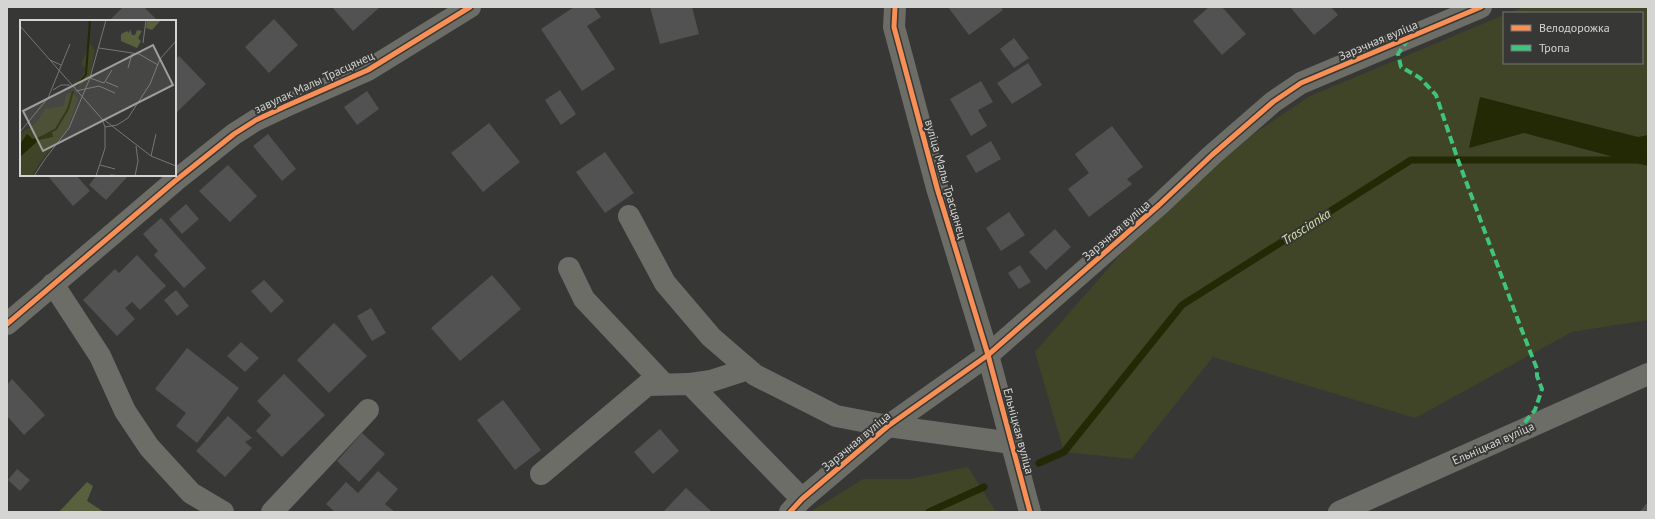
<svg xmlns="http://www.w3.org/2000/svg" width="1655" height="519" font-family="'PT Sans',sans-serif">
<rect width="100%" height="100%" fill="#373736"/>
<g fill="#3f4526">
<path d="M1524 7H1648V320L1572 332 1415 418 1213 357 1132 459 1064 452 1035 352 1120 255 1240 143 1310 96 1504 15V63H1642V13H1509Z"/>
<path d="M968 467 996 512H810L863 479H910Z"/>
</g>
<path fill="#59603d" d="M87 482 93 486 87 501 104 512H59Z"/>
<path fill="#232805" d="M1480 97 1638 137 1648 135V166L1524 133 1469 148Z"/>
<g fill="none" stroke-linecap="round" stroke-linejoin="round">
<g stroke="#232805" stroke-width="7">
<path d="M1039 463 1064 452 1182 305 1411 160H1648"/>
<path d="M929 512 984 487"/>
</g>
</g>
<g fill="#525252">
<path d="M123 7H144L158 21H109Z"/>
<path d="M332 7H380L353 31Z"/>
<path d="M574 7H594L601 17 587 26 615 69 582 91 541 29Z"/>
<path d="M650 7H692L699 34 660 44Z"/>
<path d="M948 7H1001L1003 10 969 35Z"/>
<path d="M1209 7H1222L1246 34 1222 55 1193 21Z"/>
<path d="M1290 7H1331L1338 15 1314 35Z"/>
<path d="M274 19 298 45 269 73 245 47Z"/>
<path d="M1014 38 1029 58 1014 68 1000 49Z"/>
<path d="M179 56 206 84 176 113 175 59Z"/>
<path d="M1028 63 1042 85 1012 104 997 83Z"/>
<path d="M981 81 993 102 978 110 987 126 971 136 950 99Z"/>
<path d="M560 90 576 114 561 125 545 100Z"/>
<path d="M367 91 379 109 357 125 344 107Z"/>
<path d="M489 123 520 162 483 192 451 153Z"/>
<path d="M1112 126 1143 167 1127 179 1132 184 1089 217 1068 189 1089 173 1075 154Z"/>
<path d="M268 134 296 169 282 181 253 146Z"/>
<path d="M991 141 1001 159 976 173 966 156Z"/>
<path d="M605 152 634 193 605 213 576 172Z"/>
<path d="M228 165 257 196 230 222 199 191Z"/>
<path d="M47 175H76L90 191 73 206Z"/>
<path d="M97 175H129L106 200 89 185Z"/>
<path d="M186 204 199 219 182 234 169 219Z"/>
<path d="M1009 212 1025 235 1001 251 986 228Z"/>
<path d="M161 218 206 268 184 288 154 255 158 251 143 234Z"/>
<path d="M1055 229 1071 247 1046 270 1029 252Z"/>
<path d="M137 255 166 286 140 310 132 302 125 308 135 319 117 336 83 300 115 269 119 273Z"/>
<path d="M1020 265 1031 282 1019 289 1008 273Z"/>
<path d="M492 275 521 309 460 361 431 328Z"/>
<path d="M264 280 284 301 271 313 251 291Z"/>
<path d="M176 290 189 306 177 316 164 300Z"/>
<path d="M371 308 386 333 372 341 357 316Z"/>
<path d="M334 323 367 356 329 393 297 360Z"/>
<path d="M241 342 259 358 245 372 227 356Z"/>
<path d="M187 348 239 388 197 443 176 426 186 413 155 389Z"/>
<path d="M284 374 325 415 282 457 256 431 271 415 257 401Z"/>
<path d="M12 379 45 415 24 435 7 416V385Z"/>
<path d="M503 400 541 450 515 470 477 420Z"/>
<path d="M228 416 252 438 245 442 252 448 225 477 196 451Z"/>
<path d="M660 429 679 451 653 474 634 452Z"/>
<path d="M362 433 385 454 359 482 337 461Z"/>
<path d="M17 469 30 480 20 491 8 480Z"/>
<path d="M378 471 398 489 385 504 395 512H335L326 504 346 482 358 493Z"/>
<path d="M686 488 712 512H663Z"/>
<path d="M1648 502V512H1642L1640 511Z"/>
</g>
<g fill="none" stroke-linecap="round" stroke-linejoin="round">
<g stroke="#6c6d67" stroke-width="22">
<path d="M895 7 894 27 937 188 988 355 1030 512"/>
<path d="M629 216 665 283 711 337 755 375 836 416 888 426 1012 443"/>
<path d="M569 268 584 299 664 384"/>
<path d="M53 284 100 356 125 411 149 447 191 493 223 512"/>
<path d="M7 324 175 181 234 134 256 120 286 106 368 70 470 7"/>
<path d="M690 384 711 381 748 369"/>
<path d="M541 474 647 385 690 384 802 499"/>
<path d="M272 512 368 410"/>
<path d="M790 512 802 499 888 426 988 355 1159 205 1212 155 1273 102 1301 83 1481 7"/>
<path d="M1339 512 1648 374"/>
</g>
<path stroke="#40c37c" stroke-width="4" stroke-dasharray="8 4" stroke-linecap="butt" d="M1408 39 1398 54 1401 67 1420 78 1436 95 1458 160 1521 328 1537 369V376L1542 389 1535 410 1517 432"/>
<g stroke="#373835" stroke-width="8">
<g id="cycleway">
<path d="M895 7 894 27 937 188 988 355 1030 512"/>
<path d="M7 324 175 181 234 134 256 120 286 106 368 70 470 7"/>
<path d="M790 512 802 499 888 426 988 355 1159 205 1212 155 1273 102 1301 83 1481 7"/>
</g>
</g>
<use href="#cycleway" stroke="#f78f57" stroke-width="5"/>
</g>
<g text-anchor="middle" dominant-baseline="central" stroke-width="4" stroke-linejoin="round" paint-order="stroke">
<g font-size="12" fill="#d5d6d4" stroke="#373835">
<text transform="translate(1378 40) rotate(-23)">Зарэчная вуліца</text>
<text transform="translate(314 82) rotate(-25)">завулак Малы Трасцянец</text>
<text transform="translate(946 179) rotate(74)">вуліца Малы Трасцянец</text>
<text transform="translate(1116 230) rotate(-41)">Зарэчная вуліца</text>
<text transform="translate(1019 431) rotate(75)">Ельніцкая вуліца</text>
<text transform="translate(856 441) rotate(-40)">Зарэчная вуліца</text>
<text transform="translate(1493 443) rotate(-24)">Ельніцкая вуліца</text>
</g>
<g font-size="13" font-style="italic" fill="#d5e4a0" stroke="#373835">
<text transform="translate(1306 227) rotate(-32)">Trascianka</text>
</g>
</g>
<g transform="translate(20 20)">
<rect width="156" height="156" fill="#373736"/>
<path d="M70 23 75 31 70 56 59 67 53 62 59 61 66 49 61 44ZM52 72 58 79 47 110 20 142 12 156H0V114L17 102 25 89 44 86 46 75Z" fill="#3f4526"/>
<path d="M127 0H141L132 10 126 8ZM110 9 112 15H115L117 10 122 11 118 18 121 21 117 28 101 21V14L107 11 109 13Z" fill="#59603d"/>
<path d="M32 112 33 117 19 120 0 137V124L7 114 13 119Z" fill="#232805"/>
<path fill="none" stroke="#232805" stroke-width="2" d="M57 66 66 54 70 0M20 118 36 109 48 89 53 71"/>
<path fill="none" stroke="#767775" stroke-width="1" d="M0 6 82 99 85 107V128L76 156M123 23 126 0M79 28 119 34 138 45M30 40 41 45M108 48 112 34M70 58 84 63 92 50M86 62 98 67M33 70 41 65H50M56 71 79 66 95 73M83 99 131 136 156 146M85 107 97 105 108 98 130 64 140 39 156 21M0 112 28 78 50 24M131 136 136 114M80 145 95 149M90 155 105 156M14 156 25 139 49 108 70 58 86 0M115 156 118 141 116 126"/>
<path fill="#9e9e9d" fill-opacity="0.15" stroke="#9e9e9d" stroke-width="2" d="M133 25 153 65 23 131 3 91Z"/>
<rect width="156" height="156" fill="none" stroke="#d5d6d4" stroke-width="2"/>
</g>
<rect width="1655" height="519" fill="none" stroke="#d5d6d4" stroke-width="16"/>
<rect x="1503" y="12" width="140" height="52" fill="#373835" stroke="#767775"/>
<rect x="1511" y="25" width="20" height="6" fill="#f78f57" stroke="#767775"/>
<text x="1539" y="32" font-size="12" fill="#d5d6d4">Велодорожка</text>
<rect x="1511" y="45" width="20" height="6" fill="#40c37c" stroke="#767775"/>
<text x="1539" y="52" font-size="12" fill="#d5d6d4">Тропа</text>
</svg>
